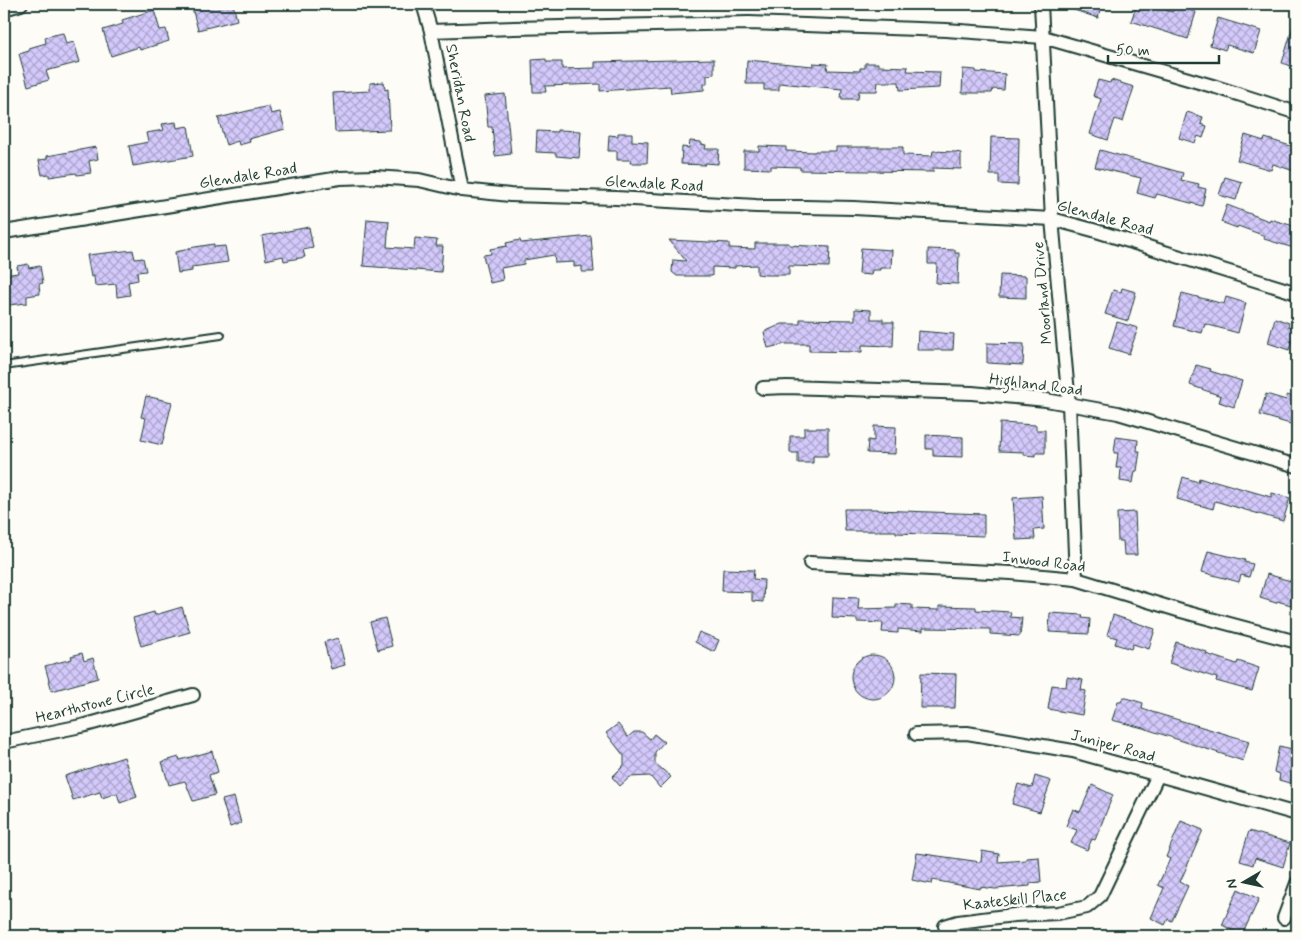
<svg xmlns="http://www.w3.org/2000/svg" width="1301" height="940" font-family="Mynerve,sans-serif">
<defs>
<pattern id="building-cross-hatch" width="8" height="8" patternUnits="userSpaceOnUse" patternTransform="scale(1.25)"><rect width="8" height="8" fill="#d4c9fb"/><path d="M0 0l8 8M0 8l8-8" fill="none" stroke="#aba4cc"/></pattern>
</defs>
<rect width="100%" height="100%" fill="#fdfcf7"/>
<filter id="ink" filterUnits="userSpaceOnUse"><feTurbulence type="fractalNoise" baseFrequency=".02" numOctaves="2"/><feDisplacementMap in="SourceGraphic" scale="10" xChannelSelector="R" yChannelSelector="G"/><feConvolveMatrix kernelMatrix="1 2 1 2 8 2 1 2 1" color-interpolation-filters="sRGB"/></filter>
<g filter="url(#ink)">
<g fill="url(#building-cross-hatch)" stroke="#1f3d34">
<path d="M191 4H233L237 20 198 30Z"/>
<path d="M1063 4H1102L1098 18 1062 6Z"/>
<path d="M1137 4H1147L1172 12 1175 5 1196 12 1188 39 1131 21Z"/>
<path d="M154 10 160 30 166 29 169 41 140 50 139 47 111 56 103 30 123 24 122 20Z"/>
<path d="M1218 18 1261 31 1254 53 1227 45 1225 50 1210 45Z"/>
<path d="M1294 23H1297V68L1282 63Z"/>
<path d="M63 33 66 44 74 42 80 62 46 71 49 80 28 86 19 54 29 51V48L46 43 45 37Z"/>
<path d="M546 59V62H562V69L595 68V62L714 59V74L707 75V84H704V90L671 93 670 86 600 91V84L545 86 546 92H533L532 60Z"/>
<path d="M747 60 813 66V63L828 64 827 70 860 71V68H865V63H878V66L908 67 907 71 940 72 939 88 900 90 899 82H878L877 91H859L858 99H841L842 89 779 83V90H764V84H746Z"/>
<path d="M963 69 976 70V72L1005 74 1004 90 993 89 992 93H962Z"/>
<path d="M1098 80 1110 83 1111 80 1134 87 1123 122 1115 119 1108 140 1090 134 1101 99 1093 96Z"/>
<path d="M384 82 385 90 388 89 390 130 335 132 333 93 370 91V83Z"/>
<path d="M505 94 511 154 495 156 492 127H488L485 96Z"/>
<path d="M269 106 271 114 280 112 285 129 249 139 250 142 239 145 238 141 226 145 218 118Z"/>
<path d="M1187 112 1203 117 1201 124 1207 126 1203 138 1198 136 1195 143 1179 138Z"/>
<path d="M176 122 177 128 188 126 193 156 133 166 129 146 148 142 146 133 164 130 162 124Z"/>
<path d="M557 130 581 131 579 158 556 156V153L536 152 537 131 557 132Z"/>
<path d="M618 133H632V141L648 142 647 163H630L631 160H617V151H608L609 135 618 136Z"/>
<path d="M1245 135 1264 141 1265 138 1297 148V172L1273 164 1271 170 1237 160Z"/>
<path d="M991 137 1019 138 1018 185 999 184V175H990Z"/>
<path d="M690 141 701 142V144L706 145 705 149H719L718 164 705 163V165L681 164 682 147 689 148Z"/>
<path d="M759 146 786 147V151L815 152V151H836V147H903V155L932 156 933 151 955 152 961 153V169L933 168V172L800 170V167L771 166V169L744 168V151H759Z"/>
<path d="M96 147 98 159 89 161 91 173 77 175 76 173 49 177V174L42 175 39 160 47 159V156Z"/>
<path d="M1100 150 1183 173 1181 180 1199 184 1198 187 1206 189 1202 206 1157 194 1155 198 1137 193 1141 178 1095 167Z"/>
<path d="M1225 177 1242 182 1236 200 1219 195Z"/>
<path d="M1227 205 1269 221 1270 219 1297 227V249L1264 239 1265 236 1238 226 1237 228 1221 222Z"/>
<path d="M367 219 389 221 387 247 414 249 415 238 437 240 436 246H443L441 272 363 266Z"/>
<path d="M309 227 313 248 303 250 305 257 284 261 283 256 266 260 262 236Z"/>
<path d="M591 236 594 272H582V266L574 267V262L555 263 554 255 524 260V264L501 268 503 280 490 283 483 255 491 254 490 249 507 246 506 243 520 240 521 243Z"/>
<path d="M669 240 729 243V248L755 249V243H789V245L830 247 829 267 789 266V275H766L757 274V265L735 266V268L712 267V276H677L672 272 673 260 686 261Z"/>
<path d="M214 244V247L225 246 228 262 192 267V271L178 273 175 252 190 249 189 248Z"/>
<path d="M861 248 892 250 891 268H880V270H872L871 275 859 274Z"/>
<path d="M928 249 955 250V253H959L958 284 936 283 937 264H928Z"/>
<path d="M133 250 135 259 143 258 146 271 137 272 138 280 128 282 130 295 117 297 116 284 95 286 94 276 91 277 87 255Z"/>
<path d="M28 264 29 268 40 266 43 283 39 284 40 294 27 296V303L9 305 8 298 4 299V275L18 273 17 266Z"/>
<path d="M1000 275 1026 276V298L999 297Z"/>
<path d="M1122 288 1136 292 1128 321 1105 314 1113 290 1121 292Z"/>
<path d="M1182 293 1224 304 1226 297 1246 303 1238 333 1205 324 1202 333 1174 326Z"/>
<path d="M855 309 871 310V319H883V322H894L893 346 862 345V352L809 351V344H784L768 348 764 332 782 324H800V319L855 320Z"/>
<path d="M1275 318 1289 323 1288 326 1296 328 1289 350 1268 343Z"/>
<path d="M1117 322 1138 328 1129 354 1109 348Z"/>
<path d="M918 331 954 334 953 350H917Z"/>
<path d="M987 343 1024 344 1023 365 987 363Z"/>
<path d="M1196 365 1211 369 1210 371 1242 381 1234 407 1219 402 1221 396 1190 385Z"/>
<path d="M1266 394 1286 400 1287 395 1297 398V426L1260 415Z"/>
<path d="M146 396 172 402 162 445 141 440 146 418 141 417Z"/>
<path d="M1000 423 1036 425V430H1045V453H1036V456L1024 455V452L999 451Z"/>
<path d="M874 426 896 427 895 454 867 453 868 440 874 441Z"/>
<path d="M804 428H828V456H813V463H798V453H790V436H804Z"/>
<path d="M926 435 963 437V457L933 456V449H926Z"/>
<path d="M1116 437 1138 440 1137 451H1140L1137 471H1135L1133 483 1120 481 1121 468H1116L1118 453H1114Z"/>
<path d="M1183 477 1198 482 1199 478 1211 482 1212 480 1271 497 1272 493 1290 498 1283 521 1215 501 1213 509 1177 499Z"/>
<path d="M1042 496 1044 529 1034 530 1035 539 1016 540 1013 498Z"/>
<path d="M844 509H877V510L984 514V536L896 533V531H845Z"/>
<path d="M1135 512 1137 555H1124L1123 541H1118L1117 513Z"/>
<path d="M1208 551 1245 560 1244 562 1253 564 1249 577 1241 575 1239 582 1202 572Z"/>
<path d="M723 569 754 570 753 579 764 580 763 602 752 601V592L722 591Z"/>
<path d="M1267 574 1297 583 1291 605 1277 601 1276 603 1260 598Z"/>
<path d="M833 597 859 598 858 609 896 608V604L912 605V609L939 610V606L976 607V610L1011 612 1010 617 1022 618 1020 636 990 634V629L923 628V631L898 629V633L882 632 883 623 857 622V619L832 618Z"/>
<path d="M182 607 190 632 141 646 133 618 154 612 155 615Z"/>
<path d="M1050 613 1083 615 1082 618 1090 619 1089 634 1049 632Z"/>
<path d="M1113 615 1155 629 1149 649 1133 644 1131 649 1115 644 1117 638 1107 635Z"/>
<path d="M385 618 392 646 378 650 370 622Z"/>
<path d="M699 632 719 640 714 652 695 642Z"/>
<path d="M338 638 345 665 331 669 324 642Z"/>
<path d="M1176 642 1207 652 1206 654 1237 664 1238 661 1259 668 1252 691 1216 681 1217 678 1169 663Z"/>
<path d="M82 653 84 661 93 658 98 678 52 691 45 666 72 659 71 656Z"/>
<circle cx="873" cy="677" r="22"/>
<path d="M921 673 956 674 955 708H920Z"/>
<path d="M1067 677 1083 680 1081 690 1086 691 1082 715 1048 709 1052 685 1066 687Z"/>
<path d="M1123 697 1143 703 1142 709 1249 741 1243 761 1143 728 1112 720 1118 702H1121Z"/>
<path d="M618 724 628 737 634 732H642L650 739 654 734 664 742 655 752V763L671 777 660 788 650 776 630 777 620 786 612 777 624 765V756L606 733Z"/>
<path d="M1279 746 1297 750V768L1293 784 1279 780 1280 774 1274 772Z"/>
<path d="M212 751 218 772 209 775 215 795 193 801 185 781 169 785 162 762 179 757 180 760Z"/>
<path d="M124 757 137 797 120 803 117 793 102 798 100 792 73 800 65 776Z"/>
<path d="M1035 776 1051 781 1040 812 1012 804 1018 784 1032 788Z"/>
<path d="M1092 785 1113 795 1095 840 1092 839 1087 850 1071 843 1077 830 1066 826 1073 809 1080 812Z"/>
<path d="M234 797 241 823 230 827 222 800Z"/>
<path d="M1181 821 1203 830 1180 882 1188 886 1172 921 1168 919 1165 925 1151 918 1164 888 1158 885 1170 859 1166 857Z"/>
<path d="M1249 831 1290 843 1283 867 1255 858 1253 865 1240 861Z"/>
<path d="M982 851 999 854 998 862 1026 860V858L1039 857 1041 882 1030 883V886L995 889 980 887V889L933 880 932 884 912 880 917 853 981 862Z"/>
<path d="M1238 889 1259 899 1242 935 1222 925Z"/>
</g>
<g fill="none" stroke-linecap="round" stroke-linejoin="round">
<g stroke="#1f3d34" stroke-width="10">
<path id="lane" d="M4 366 221 335"/>
</g>
<g stroke="#1f3d34" stroke-width="16">
<g id="street">
<path d="M423 4 431 31 462 190"/>
<path d="M1041 4 1052 219 1069 404 1076 579"/>
<path d="M4 9 21 4"/>
<path d="M431 31 514 28 749 23 946 30 1043 37 1216 87 1297 113"/>
<path d="M4 232 340 178 375 177 419 180 462 190 510 195 616 198 756 206 854 208 1052 219 1093 230 1297 293"/>
<path d="M763 388 787 387 972 393 1046 400 1118 413 1297 466"/>
<path d="M810 563 1011 573 1076 579 1181 611 1297 642"/>
<path d="M916 734 967 733 1073 751 1297 814"/>
<path d="M4 742 86 725 193 695"/>
<path d="M1284 918 1297 883"/>
<path d="M945 926 958 922 1014 915 1058 913 1087 907 1100 896 1158 775"/>
</g>
</g>
<use href="#lane" stroke="#fdfcf7" stroke-width="6"/>
<use href="#street" stroke="#fdfcf7" stroke-width="12"/>
</g>
</g>
<g text-anchor="middle" dominant-baseline="central" stroke-width="5" stroke-linejoin="round" paint-order="stroke">
<g font-size="16" fill="#1f3d34" stroke="#fdfcf7">
<text transform="translate(460 93) rotate(79)">Sheridan Road</text>
<text transform="translate(248 176) rotate(-9)">Glendale Road</text>
<text transform="translate(654 184) rotate(3)">Glendale Road</text>
<text transform="translate(1105 218) rotate(15)">Glendale Road</text>
<text transform="translate(1043 293) rotate(-95)">Moorland Drive</text>
<text transform="translate(1036 385) rotate(7)">Highland Road</text>
<text transform="translate(1044 562) rotate(7)">Inwood Road</text>
<text transform="translate(95 704) rotate(-14)">Hearthstone Circle</text>
<text transform="translate(1113 746) rotate(15)">Juniper Road</text>
<text transform="translate(1015 900) rotate(-6)">Kaateskill Place</text>
</g>
</g>
<rect width="1301" height="940" fill="none" stroke="#fdfcf7" stroke-width="20"/>
<rect x="10" y="10" width="1281" height="920" fill="none" stroke="#1f3d34" stroke-width="2" filter="url(#ink)"/>
<g transform="translate(1244 882) rotate(261)" stroke="#fdfcf7" stroke-width="4" paint-order="stroke">
<path d="M0-4L9 19L0 12L-9 19Z" fill="#1f3d34"/>
<text y="-8" font-size="14" font-weight="bold" text-anchor="middle" fill="#1f3d34">N</text>
</g>
<path d="M1108 55v8h111v-8" fill="none" stroke="#1f3d34" stroke-width="2.5"/>
<text x="1116" y="55" font-size="15" fill="#1f3d34" stroke="#fdfcf7" stroke-width="4" paint-order="stroke">50 m</text>
</svg>
